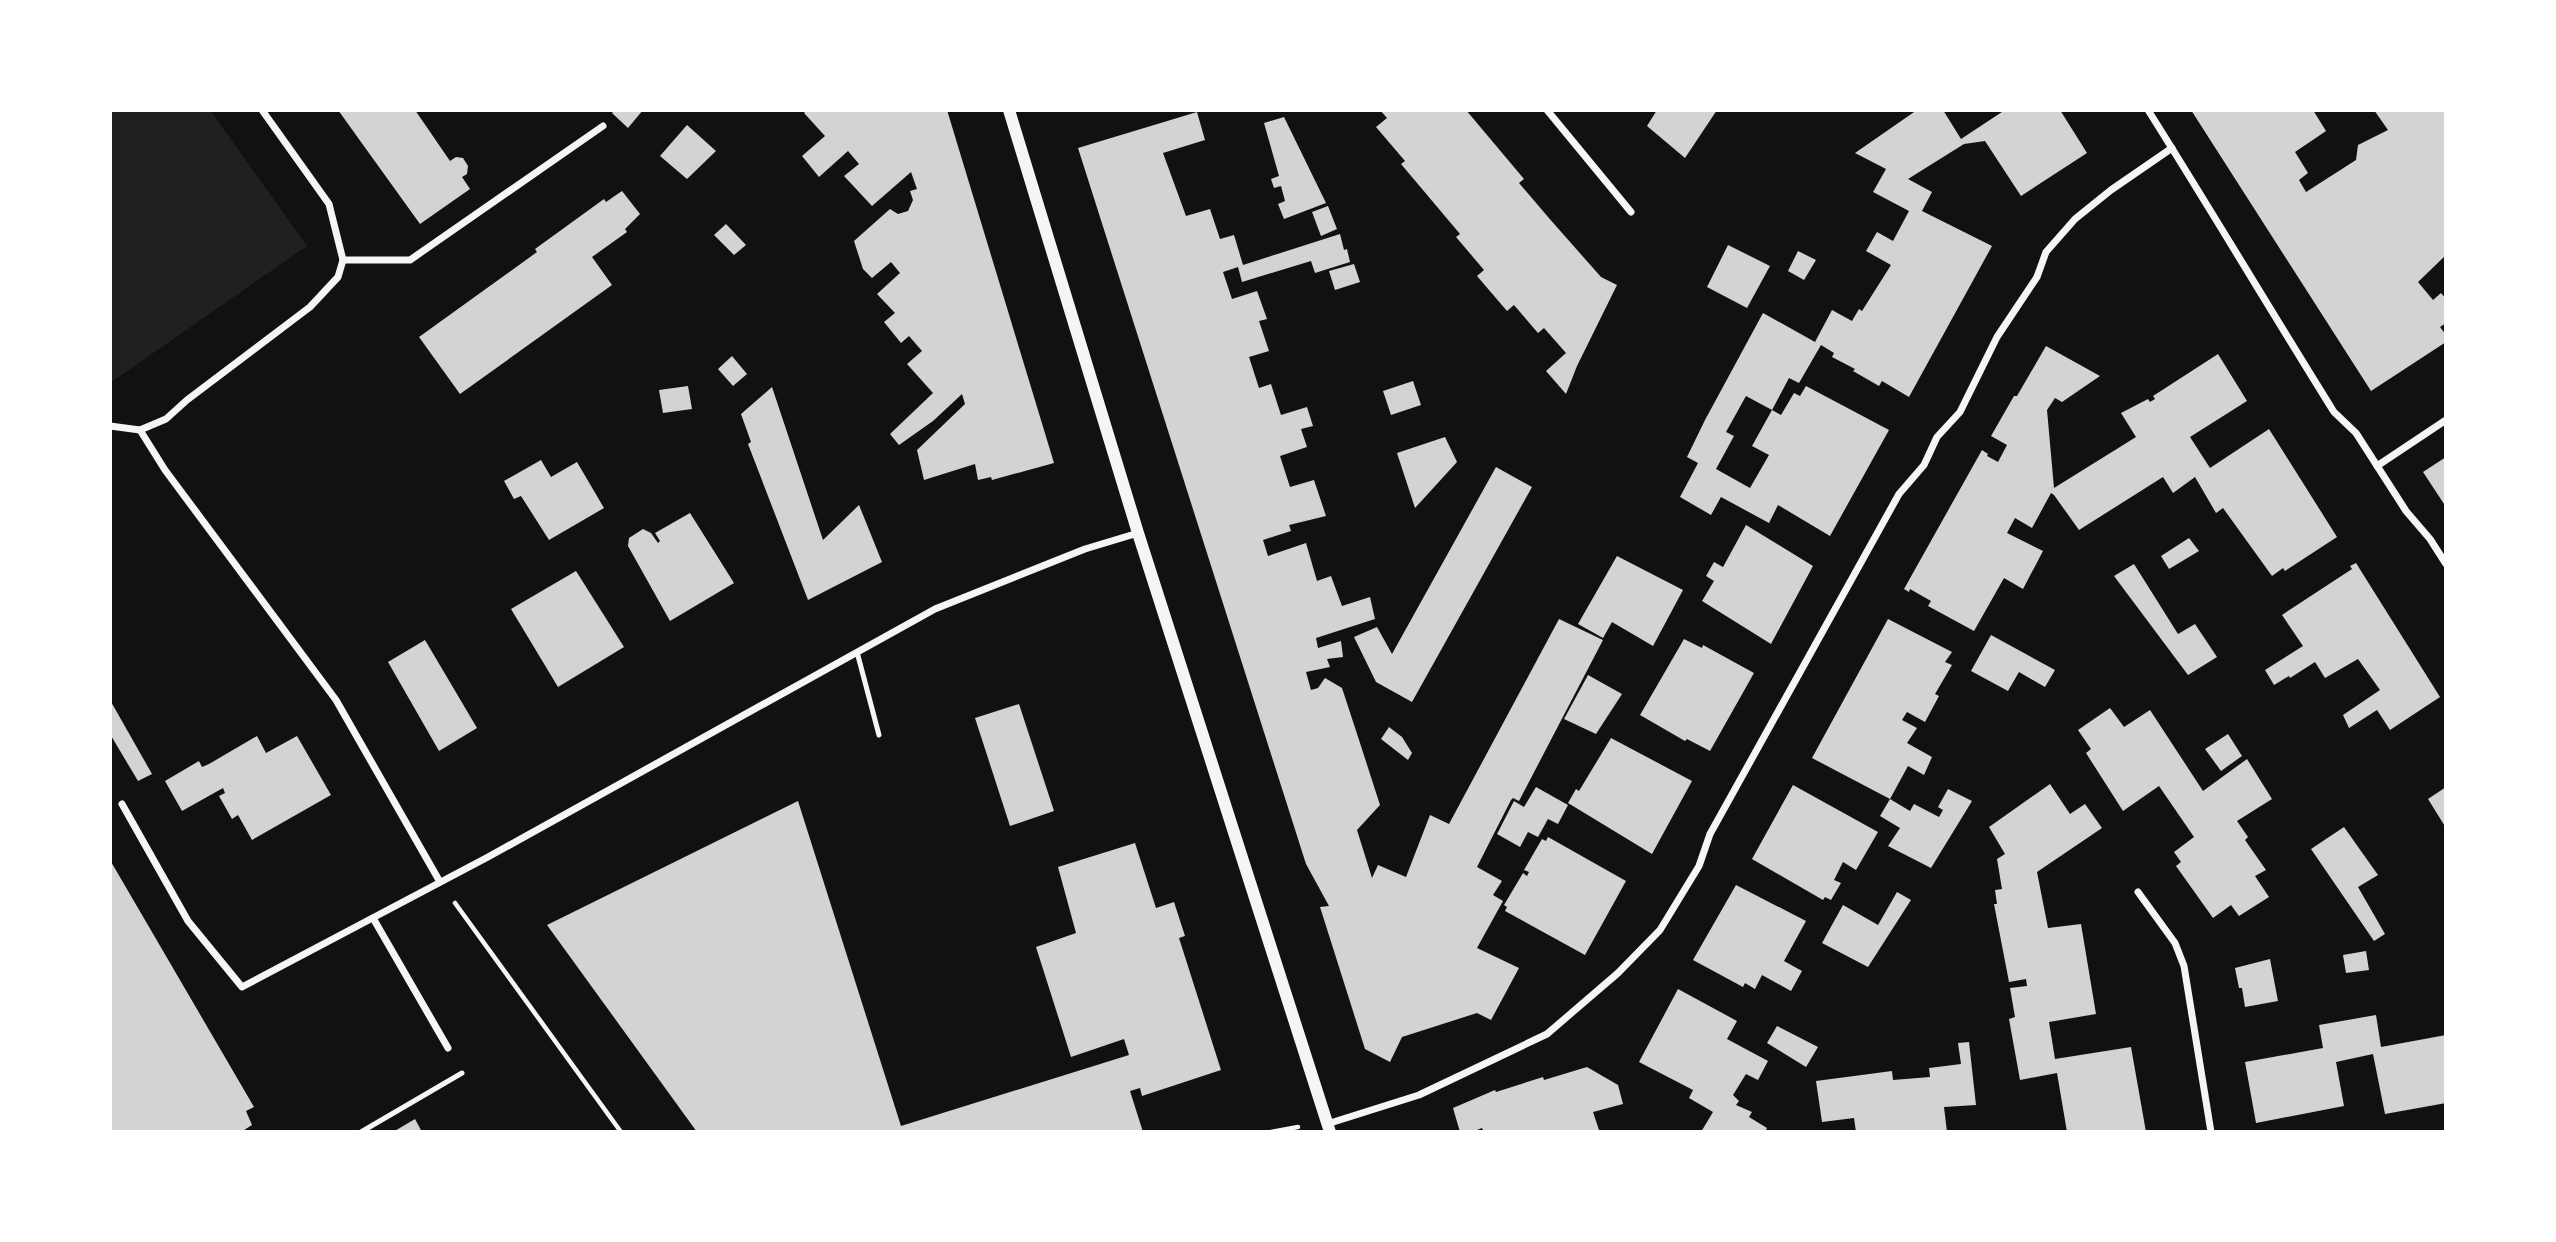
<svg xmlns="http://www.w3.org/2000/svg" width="2556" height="1242" font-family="'Golos Text',sans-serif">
<rect width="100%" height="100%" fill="#111"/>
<path fill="#202020" d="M110 110H210L307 246 110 383Z"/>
<g fill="#d3d3d3">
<path d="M338 110H415L450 161 456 157 463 158 468 166 467 174 462 177 470 189 420 224Z"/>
<path d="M615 110H643L628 128 612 113Z"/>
<path d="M807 110H947L1054 463 992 480 991 477 978 480 975 464 924 480 917 450 965 404 962 394 933 421 899 445 890 434 933 393 907 364 922 351 909 336 901 343 884 322 895 313 877 294 900 273 891 262 872 278 863 269 854 241 890 209 898 214 908 211 913 200 910 191 917 189 911 172 872 206 844 176 859 164 848 151 819 177 802 156 825 136 804 113Z"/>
<path d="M1380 110H1466L1524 179 1519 183 1548 217 1601 277 1617 285 1577 366 1566 394 1546 371 1566 353 1544 328 1538 333 1514 305 1507 311 1477 276 1484 270 1456 237 1460 234 1401 164 1405 161 1376 127 1387 118Z"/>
<path d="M1657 110H1717L1685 158 1647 126Z"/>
<path d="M1917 110H1943L1961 139 2005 110H2060L2087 153 2021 196 1985 141 1964 144 1908 179 1932 192 1922 211 1992 246 1909 397 1882 381 1879 386 1853 371 1855 369 1832 357 1834 353 1821 345 1799 383 1789 378 1772 410 1746 396 1726 432 1734 436 1716 469 1750 488 1769 455 1752 446 1772 410 1781 415 1794 393 1800 396 1806 386 1889 430 1830 536 1778 505 1769 523 1721 497 1711 515 1680 497 1698 463 1687 457 1705 420 1763 313 1815 342 1832 310 1852 321 1859 309 1862 311 1891 265 1866 251 1877 232 1893 241 1909 211 1873 192 1886 169 1855 153Z"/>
<path d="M2191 110H2313L2326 131 2295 152 2308 173 2299 180 2306 192 2356 160 2358 145 2388 130 2374 110H2446V255L2418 282 2433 300 2441 293 2446 299V323L2440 327 2446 335V342L2371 391Z"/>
<path d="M1197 112 1205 140 1163 153 1186 216 1210 209 1220 239 1234 235 1243 265 1340 234 1344 250 1347 249 1350 262 1315 273 1311 261 1242 282 1238 267 1223 272 1232 299 1257 291 1267 319 1259 321 1269 351 1249 357 1259 388 1271 384 1281 415 1307 407 1313 426 1301 429 1307 447 1280 456 1290 487 1314 480 1326 516 1289 525 1291 531 1263 540 1268 556 1306 543 1317 581 1331 576 1342 606 1370 597 1375 619 1316 638 1318 648 1341 641 1343 657 1327 659 1330 667 1306 672 1311 690 1318 688 1325 678 1342 688 1360 743 1380 805 1357 830 1372 878 1378 865 1406 877 1430 815 1449 824 1559 619 1603 640 1519 801 1513 798 1511 800 1477 867 1502 881 1493 895 1503 901 1477 948 1519 968 1491 1020 1477 1013 1402 1037 1390 1062 1365 1049 1320 907 1329 906 1306 864 1078 148Z"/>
<path d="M1284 117 1326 203 1284 219 1278 204 1285 201 1281 186 1274 188 1271 179 1279 176 1264 123Z"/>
<path d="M687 125 716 151 687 179 660 156Z"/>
<path d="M622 191 640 214 625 229 627 232 592 257 612 285 460 394 419 337 537 252 535 249 604 199 606 202Z"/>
<path d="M1328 206 1337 229 1321 236 1312 212Z"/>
<path d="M726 224 746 245 734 255 714 235Z"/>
<path d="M1728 245 1770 266 1747 308 1707 287Z"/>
<path d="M1798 251 1816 260 1804 280 1788 271Z"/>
<path d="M1354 264 1360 282 1335 290 1329 271Z"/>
<path d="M2046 346 2100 376 2062 402 2055 398 2047 410 2054 488 2136 437 2121 413 2148 399 2150 402 2155 399 2153 396 2218 354 2247 401 2190 437 2210 468 2269 429 2337 537 2285 571 2283 568 2272 576 2223 508 2216 513 2195 477 2173 493 2163 477 2079 530 2054 495 2051 493 2032 528 2015 518 2007 533 2043 551 2023 589 2004 578 1974 631 1928 606 1931 601 1910 589 1909 592 1904 589 1982 450 1988 454 1987 456 1998 462 2007 445 1991 436 2014 396H2017Z"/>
<path d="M732 356 747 374 733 386 718 369Z"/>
<path d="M1413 381 1421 405 1391 415 1383 391Z"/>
<path d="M688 386 692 409 663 413 659 390Z"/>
<path d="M772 387 823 540 859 505 882 562 808 600 748 444 751 442 741 414Z"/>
<path d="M1445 437 1457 462 1415 508 1397 453Z"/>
<path d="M2446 457V507L2423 472Z"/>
<path d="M541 460 551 477 577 462 604 508 549 540 521 496 514 499 504 481Z"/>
<path d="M1496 467 1532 487 1412 702 1376 682 1354 637 1377 627 1392 654Z"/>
<path d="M690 513 734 583 670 621 628 546 629 538 643 529 651 533 658 543 660 541 655 533Z"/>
<path d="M1746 525 1813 566 1771 644 1702 601 1714 581 1706 576 1714 562 1723 567Z"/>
<path d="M2189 538 2199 551 2169 569 2161 556Z"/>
<path d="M1617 556 1683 590 1653 646 1612 622 1603 638 1578 624Z"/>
<path d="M2356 563 2440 697 2390 730 2377 710 2349 728 2343 715 2380 690 2358 659 2325 678 2315 662 2290 678 2289 676 2274 685 2265 670 2303 646 2282 615 2352 569 2350 566Z"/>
<path d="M2134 564 2178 634 2195 624 2217 657 2188 675 2114 576Z"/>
<path d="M576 571 624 647 558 687 511 609Z"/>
<path d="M1888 619 1952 652 1945 662 1952 665 1935 694 1939 696 1925 722 1907 712 1902 720 1917 728 1907 743 1932 757 1924 775 1908 766 1890 799 1812 758Z"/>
<path d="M1991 635 2055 670 2045 687 2019 672 2008 691 1971 671Z"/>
<path d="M1684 639 1702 648 1703 645 1754 673 1710 751 1687 739 1685 741 1640 715Z"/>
<path d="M425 640 477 728 439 751 388 662Z"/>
<path d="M1588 675 1622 694 1596 734 1564 719Z"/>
<path d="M110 700 152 774 138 781 110 734Z"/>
<path d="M1019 704 1054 811 1010 826 975 718Z"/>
<path d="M2110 708 2124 727 2150 710 2203 791 2247 759 2272 799 2237 821 2248 837 2245 840 2266 870 2255 876 2269 897 2239 916 2231 905 2213 918 2176 866 2181 862 2174 852 2194 837 2159 786 2123 811 2086 753 2091 749 2078 730Z"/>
<path d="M1389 727 1402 737 1412 753 1408 760 1381 739Z"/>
<path d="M2228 734 2242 756 2221 771 2205 749Z"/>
<path d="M257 736 266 753 297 736 331 795 252 840 238 815 232 819 219 796 225 793 223 788 182 811 165 781 199 761 202 767 209 764Z"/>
<path d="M1611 738 1692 781 1652 854 1568 803 1576 789 1579 791Z"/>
<path d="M2050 784 2070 814 2085 804 2102 828 2037 872 2048 928 2081 924 2096 1014 2049 1022 2055 1059 2131 1047 2146 1132H2067L2057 1073 2020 1080 2009 1019 2015 1017 2010 988 2027 986 2026 979 2009 982 1994 904H1997L1995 890 2002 889 1997 859 2005 854 1989 827Z"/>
<path d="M1793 785 1878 832 1856 870 1843 862 1834 880 1841 883 1831 900 1825 897 1823 900 1752 859Z"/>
<path d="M1536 787 1568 805 1558 824 1548 819 1538 837 1528 832 1520 847 1497 834 1514 801 1524 807Z"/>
<path d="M2446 787V828L2428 799Z"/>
<path d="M1948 789 1972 801 1931 868 1888 846 1900 828 1880 816 1890 799 1910 811 1914 804 1939 817 1943 810 1938 807Z"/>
<path d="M798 801 901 1126 1129 1055 1124 1039 1071 1057 1036 947 1076 933 1058 867 1135 843 1156 908 1174 902 1185 936 1179 938 1221 1070 1142 1096 1140 1088 1130 1091 1143 1132H697L547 925Z"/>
<path d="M2344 827 2378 875 2358 887 2385 934 2374 941 2311 849Z"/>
<path d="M1548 837 1626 881 1585 955 1505 911 1507 907 1504 905 1523 873 1527 876 1529 872 1524 870 1542 839 1546 841Z"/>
<path d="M110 860 254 1107 246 1111 252 1125 241 1132H110Z"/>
<path d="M1736 885 1806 921 1784 961 1802 971 1791 991 1762 975 1755 989 1745 983 1743 987 1693 960Z"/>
<path d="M1897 892 1911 900 1868 967 1822 943 1843 905 1878 925Z"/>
<path d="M2366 951 2369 970 2346 973 2343 955Z"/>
<path d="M2270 959 2278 1001 2245 1007 2242 988H2239L2235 968Z"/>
<path d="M1678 989 1737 1021 1727 1039 1768 1061 1758 1080 1746 1074 1733 1095 1739 1101 1736 1105 1752 1112 1749 1117 1767 1128 1765 1132H1701L1713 1112 1689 1098 1693 1090 1639 1062Z"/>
<path d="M2376 1015 2381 1047 2446 1035V1103L2385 1114 2373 1054 2336 1062 2344 1106 2256 1123 2245 1062 2323 1048 2319 1025Z"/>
<path d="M1777 1026 1818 1047 1806 1067 1767 1043Z"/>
<path d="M1969 1042 1976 1105 1944 1107 1947 1132H1856L1854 1118 1822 1122 1816 1081 1892 1071 1893 1080 1930 1077 1929 1068 1961 1064 1958 1043Z"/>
<path d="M1587 1067 1618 1085 1623 1104 1593 1112 1599 1130 1484 1132 1482 1128 1472 1132H1460L1453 1108 1495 1090 1496 1092 1543 1077 1544 1080Z"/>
<path d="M415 1119 422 1132H393Z"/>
</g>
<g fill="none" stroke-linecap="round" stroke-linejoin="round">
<g stroke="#f5f5f5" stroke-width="4.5">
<path d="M455 903 621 1132"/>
<path d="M1271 1132 1298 1127"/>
</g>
<g stroke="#f5f5f5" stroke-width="5">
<path d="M857 652 879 735"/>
<path d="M361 1132 462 1073"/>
</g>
<g stroke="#f5f5f5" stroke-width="7">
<path d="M1547 110 1631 212"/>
<path d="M2148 110C2211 210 2271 311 2334 412L2356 433 2406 511 2430 539 2446 564"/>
<path d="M343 260H410L603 126"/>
<path d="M110 426 140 430 166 419 187 400 310 307 338 277 343 260 329 204 262 110"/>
<path d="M140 430 165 470 336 700 440 882"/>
<path d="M2377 466 2446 420"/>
<path d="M122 804 188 921 242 987 488 857 935 609 1085 549 1138 533"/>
<path d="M2138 892 2175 943 2184 966 2211 1132"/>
<path d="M373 918 448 1048"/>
<path d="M1327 1124 1419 1095 1547 1034 1618 973 1660 930 1699 866 1710 834 1899 494 1924 465 1937 437 1960 412 1997 337 2037 277 2046 252 2075 219 2111 190 2172 148"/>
</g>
<path stroke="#f5f5f5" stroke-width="12" d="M1009 110 1138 533 1330 1132"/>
</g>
<rect width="2556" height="1242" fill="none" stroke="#ffffff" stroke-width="224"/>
</svg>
